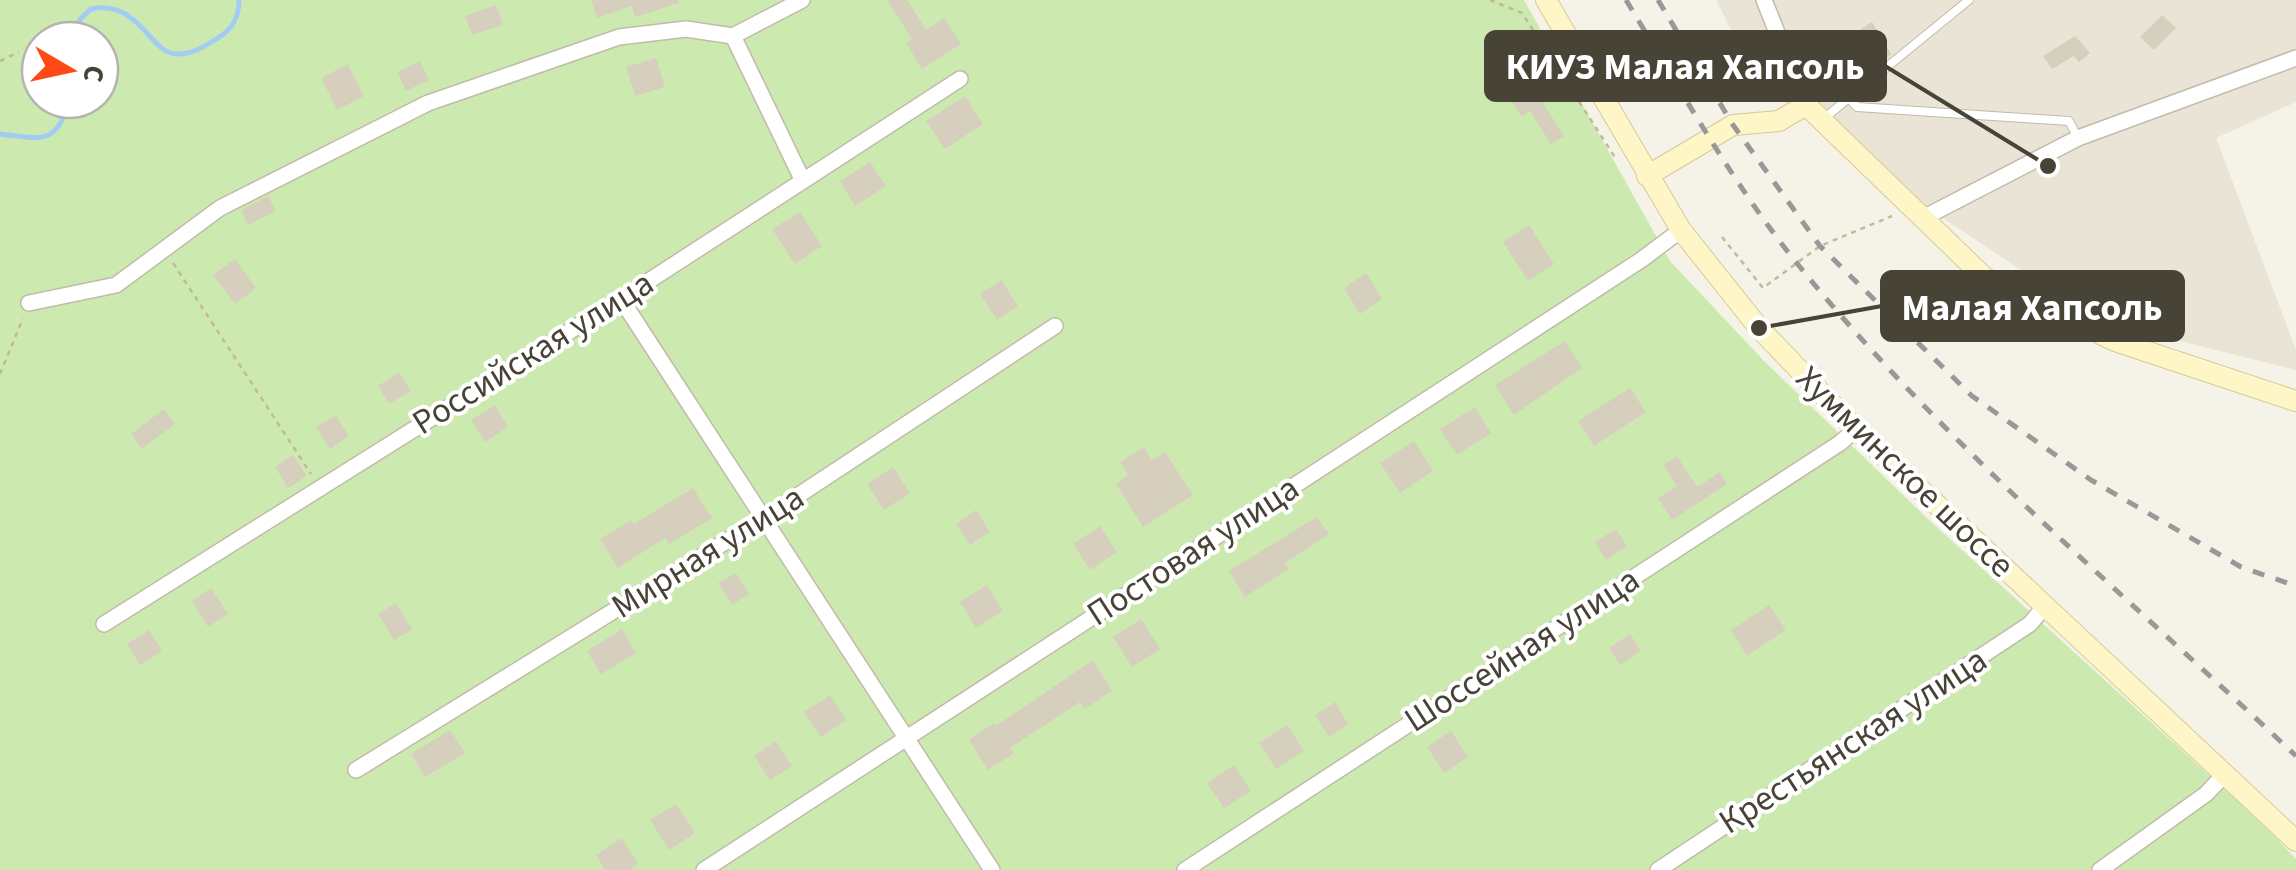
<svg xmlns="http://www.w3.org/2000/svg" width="2296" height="870" font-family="'Source Sans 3',sans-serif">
<rect width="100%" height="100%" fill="#f5f2e8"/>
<path fill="#e9e4d6" d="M1716 0H2296V102L2216 138 2296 350V370L2096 320 1908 195 1757 81Z"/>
<path fill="#cceab0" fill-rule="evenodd" d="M0 0H1524L1670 261 1765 362 1928 519 2267 828 2296 859V870H0ZM40 40H100V100H40Z"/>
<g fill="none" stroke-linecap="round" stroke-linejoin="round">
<g stroke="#a3ccf3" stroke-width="5">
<path d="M71 40C74 26 80 18 91 9 135 0 149 45 168 52 185 59 204 47 218 38 233 29 239 17 239 0"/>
<path d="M0 134C44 139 54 146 71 100"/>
</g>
</g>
<g fill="#d7cfbd">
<path d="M591 0H678L679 3 635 17 632 6 597 18Z"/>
<path d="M887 0H907L926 30 944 18 961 44 922 69 906 43 912 39Z"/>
<path d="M496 5 503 25 472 35 465 16Z"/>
<path d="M2162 15 2176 28 2154 50 2140 37Z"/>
<path d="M1872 22 1891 54 1876 66 1856 32Z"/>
<path d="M2075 36 2090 53 2079 62 2074 56 2052 69 2043 56Z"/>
<path d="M656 58 665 87 635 96 626 67Z"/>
<path d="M420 61 429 80 406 91 397 72Z"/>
<path d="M348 64 364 96 337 110 321 78Z"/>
<path d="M1543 72 1557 94 1543 103 1564 136 1551 144 1530 111 1522 117 1508 95Z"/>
<path d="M965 96 983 124 945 149 926 121Z"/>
<path d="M870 162 886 186 855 206 840 181Z"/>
<path d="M268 196 276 211 248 225 241 210Z"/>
<path d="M800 212 822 246 795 264 772 229Z"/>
<path d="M1529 225 1554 264 1528 281 1503 242Z"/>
<path d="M235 259 256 288 235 304 213 275Z"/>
<path d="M1366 273 1382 299 1360 314 1344 288Z"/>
<path d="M1001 280 1018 306 997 320 980 294Z"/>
<path d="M1565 341 1582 368 1514 415 1495 385Z"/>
<path d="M399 372 411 391 389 404 378 386Z"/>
<path d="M1630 388 1646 412 1594 446 1578 421Z"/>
<path d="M495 405 508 427 485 442 471 420Z"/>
<path d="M1475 407 1491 433 1457 455 1440 429Z"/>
<path d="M164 409 175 424 142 449 131 434Z"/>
<path d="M336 415 349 436 330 449 316 427Z"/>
<path d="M1414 441 1433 471 1400 493 1380 463Z"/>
<path d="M1144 447 1152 460 1165 452 1193 495 1143 527 1116 484 1128 475 1120 462Z"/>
<path d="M293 455 307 476 288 488 275 467Z"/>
<path d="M1677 456 1697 487 1720 472 1727 484 1672 520 1658 498 1677 486 1663 465Z"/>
<path d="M893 467 910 493 884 510 867 484Z"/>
<path d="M693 488 712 518 669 544 665 538 618 568 600 539 631 520 634 524Z"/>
<path d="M976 510 990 532 970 545 956 524Z"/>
<path d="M1317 517 1329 534 1285 563 1289 569 1245 597 1229 571Z"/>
<path d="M1100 526 1117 552 1090 570 1073 544Z"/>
<path d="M1616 529 1627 546 1606 560 1595 542Z"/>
<path d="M736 573 749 594 732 605 718 583Z"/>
<path d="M987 585 1003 611 976 628 960 602Z"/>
<path d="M211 588 228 614 208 627 192 601Z"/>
<path d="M396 603 412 630 394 640 378 614Z"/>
<path d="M1769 605 1786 630 1747 656 1731 630Z"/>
<path d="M1141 619 1160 649 1132 667 1113 637Z"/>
<path d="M622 629 636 653 601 674 587 651Z"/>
<path d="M149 630 162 651 140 665 127 644Z"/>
<path d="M1630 634 1641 651 1620 665 1609 648Z"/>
<path d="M1093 660 1112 691 1085 709 1080 702 1010 748 1014 753 988 770 969 740 994 723 996 726Z"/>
<path d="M830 695 846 720 821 737 804 712Z"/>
<path d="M1335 702 1348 724 1329 737 1315 715Z"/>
<path d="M1287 725 1304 751 1276 769 1259 743Z"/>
<path d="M450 730 465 753 425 777 411 754Z"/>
<path d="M1451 731 1468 757 1444 773 1427 747Z"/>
<path d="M776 741 792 766 770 780 754 756Z"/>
<path d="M1234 765 1251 791 1224 808 1207 783Z"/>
<path d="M676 804 695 833 669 850 650 820Z"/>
<path d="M622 838 638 864 630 870H605L596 855Z"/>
</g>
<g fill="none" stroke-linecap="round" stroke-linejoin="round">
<g stroke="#c1bbaa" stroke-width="10">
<g id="lane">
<path d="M1849 98 1857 107 2069 121 2078 138"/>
<path d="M1822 120 1969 0"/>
</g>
</g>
<g stroke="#c1bbaa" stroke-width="18">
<g id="street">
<path d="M1764 0 1806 105"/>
<path d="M733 36 803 181"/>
<path d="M1923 218 2078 138 2296 58"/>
<path d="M621 299 992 870"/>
<path d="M29 303 116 285 220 208 428 103 619 37 686 29 733 36 802 0"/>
<path d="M104 624 621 299 960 79"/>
<path d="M356 770 764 518 1055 326"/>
<path d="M704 870 1641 260 1681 230"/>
<path d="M1185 870 1840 443 1856 429"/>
<path d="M1658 870 2030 624 2044 607"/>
<path d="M2100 870 2206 794 2225 774"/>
</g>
</g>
<g stroke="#d6ca97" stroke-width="22">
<g id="secondary">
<path d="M1546 0 1681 230 1759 328 1856 429 2296 841"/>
<path d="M1647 176 1733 125 1779 121 1806 105 1985 278 2115 341 2296 401"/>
</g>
</g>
<g stroke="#c3b89b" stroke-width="2.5" stroke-dasharray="5 5" stroke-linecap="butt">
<path d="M1490 0 1522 13 1616 159"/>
<path d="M0 61 19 52"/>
<path d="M1722 237 1763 288 1820 246 1892 216"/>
<path d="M173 263 311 474"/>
<path d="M0 374 23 318"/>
</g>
<use href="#lane" stroke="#fff" stroke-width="8"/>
<use href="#street" stroke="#fff" stroke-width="15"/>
<use href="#secondary" stroke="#fff6c8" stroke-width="20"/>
<g stroke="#989898" stroke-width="5" stroke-dasharray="12 12" stroke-linecap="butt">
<path d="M1626 0C1681 90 1733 185 1800 267 1946 447 2128 597 2296 756"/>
<path d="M1658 0 1733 125 1820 246 1972 396 2091 480 2241 567 2296 586"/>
</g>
</g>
<g text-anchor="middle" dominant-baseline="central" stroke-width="8" stroke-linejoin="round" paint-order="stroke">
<g font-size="35" fill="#484337" stroke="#fff">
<text transform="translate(533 353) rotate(-32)">Российская улица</text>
<text transform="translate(1905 472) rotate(44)">Хумминское шоссе</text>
<text transform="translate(1193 551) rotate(-33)">Постовая улица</text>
<text transform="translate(708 552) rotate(-32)">Мирная улица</text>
<text transform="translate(1522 650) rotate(-33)">Шоссейная улица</text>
<text transform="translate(1853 741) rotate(-33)">Крестьянская улица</text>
</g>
</g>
<path fill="none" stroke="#484337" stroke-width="4" d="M2048 166L1885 66M1759 328L1882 306"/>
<g fill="#484337" stroke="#fff" stroke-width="4">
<circle cx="2048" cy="166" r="10"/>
<circle cx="1759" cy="328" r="10"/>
</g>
<g fill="#484337" stroke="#484337" stroke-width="4">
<rect x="1486" y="32" width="399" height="68" rx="10"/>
<rect x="1882" y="272" width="301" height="68" rx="10"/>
</g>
<g font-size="38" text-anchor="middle" font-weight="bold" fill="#fff">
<text x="1685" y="79">КИУЗ Малая Хапсоль</text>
<text x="2032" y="320">Малая Хапсоль</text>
</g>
<g transform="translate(70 70) rotate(99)"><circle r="48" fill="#ffffff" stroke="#b6b4af" stroke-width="2.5"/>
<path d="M0-8L18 38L0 25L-18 38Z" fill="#ff4a15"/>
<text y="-15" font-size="28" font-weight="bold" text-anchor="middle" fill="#484337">С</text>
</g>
</svg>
